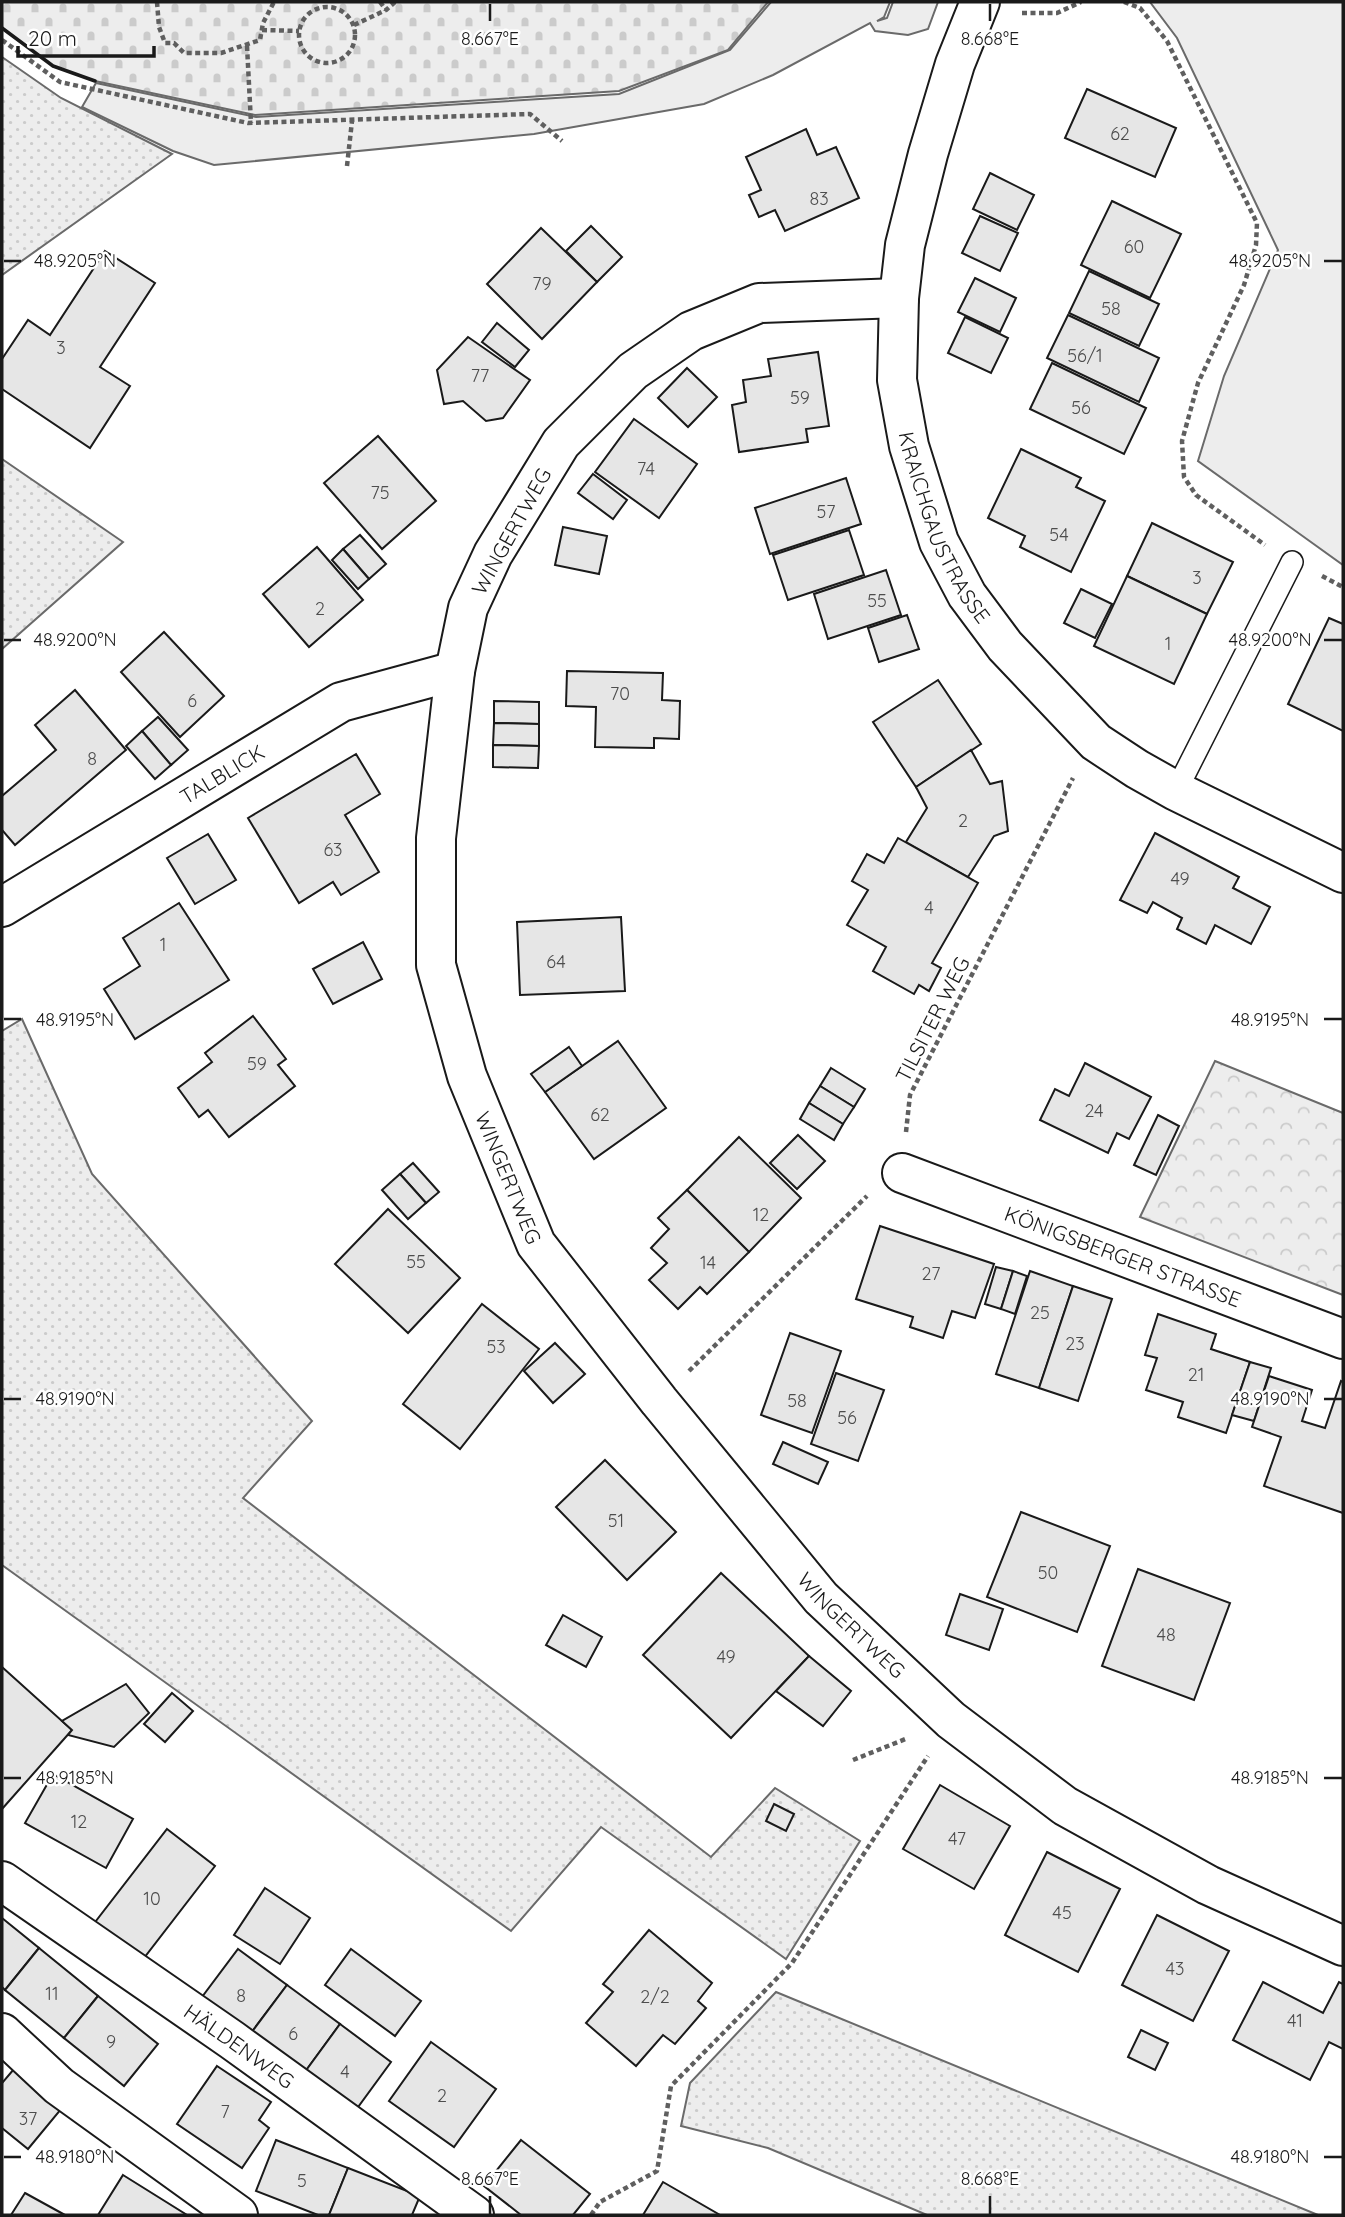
<svg xmlns="http://www.w3.org/2000/svg" width="1345" height="2217" font-family="Quicksand,sans-serif">
<defs>
<pattern id="cemetery-stones" width="16" height="16" patternUnits="userSpaceOnUse" patternTransform="scale(1.75)"><rect width="16" height="16" fill="#ededed"/><path d="M2 7V4a2 2 0 0 1 4 0v3zM10 15v-3a2 2 0 0 1 4 0v3z" fill="#cbcbcb"/></pattern>
<pattern id="park-crowns" width="20" height="18" patternUnits="userSpaceOnUse" patternTransform="scale(1.75)"><rect width="20" height="18" fill="#ededed"/><path d="M2 6a3 3 0 1 1 6 0M12 15a3 3 0 1 1 6 0" fill="none" stroke="#cbcbcb"/></pattern>
<pattern id="garden-dots" width="8" height="8" patternUnits="userSpaceOnUse" patternTransform="scale(1.75)"><rect width="8" height="8" fill="#ededed"/><path d="M2 2h.1M6 6h.1" fill="none" stroke="#cbcbcb" stroke-width="1.8" stroke-linecap="round"/></pattern>
</defs>
<rect width="100%" height="100%" fill="#fff"/>
<g fill="#ededed" stroke="#6a6a6a" stroke-width="2">
<path d="M771 2H890L884 17 877 21 887 18 893 2H938L928 29 908 35 875 31 870 23 773 75 704 104 534 134 214 165 173 151 82 107 96 83 256 117 619 94 730 50Z"/>
<path d="M1150 2H1343V565L1198 461 1224 376 1278 250 1177 38Z"/>
</g>
<path fill="url(#cemetery-stones)" stroke="#6a6a6a" stroke-width="2" d="M2 2H768L728 50 619 91 255 115 95 81 53 66 2 28Z"/>
<path fill="url(#park-crowns)" stroke="#6a6a6a" stroke-width="2" d="M1215 1061 1343 1113V1295L1140 1217Z"/>
<g fill="url(#garden-dots)" stroke="#6a6a6a" stroke-width="2">
<path d="M2 57 61 98 172 154 2 275Z"/>
<path d="M2 459 123 542 2 649Z"/>
<path d="M22 1019 92 1174 312 1421 243 1498 711 1857 775 1788 860 1841 786 1959 601 1827 511 1931 2 1565V1031Z"/>
<path d="M776 1992 1318 2215H927L768 2148 681 2126 690 2083Z"/>
</g>
<g fill="#e6e6e6" stroke="#1a1a1a" stroke-width="2">
<path d="M1087 89 1176 128 1155 177 1065 138Z"/>
<path d="M806 129 817 155 836 147 859 198 785 231 775 210 759 217 749 195 761 190 746 157Z"/>
<path d="M990 173 1034 195 1017 230 973 209Z"/>
<path d="M1112 201 1181 234 1150 298 1081 265Z"/>
<path d="M980 216 1018 233 1000 271 962 253Z"/>
<path d="M591 226 622 257 597 282 566 251Z"/>
<path d="M541 228 597 282 542 339 487 284Z"/>
<path d="M105 251 155 283 100 367 130 386 90 448 2 389V359L28 320 50 335Z"/>
<path d="M1089 271 1159 304 1139 346 1069 313Z"/>
<path d="M975 278 1016 298 1000 332 958 312Z"/>
<path d="M1068 315 1159 358 1139 402 1047 358Z"/>
<path d="M965 317 1008 338 991 373 948 353Z"/>
<path d="M497 323 529 350 515 367 482 342Z"/>
<path d="M468 337 530 380 503 418 486 421 463 401 444 404 437 370Z"/>
<path d="M818 352 829 426 806 429 808 442 739 452 732 405 746 402 743 380 771 376 768 359Z"/>
<path d="M1052 363 1146 408 1124 454 1030 409Z"/>
<path d="M687 368 717 397 688 427 658 398Z"/>
<path d="M634 419 697 464 659 518 595 472Z"/>
<path d="M378 436 436 501 382 549 324 483Z"/>
<path d="M1021 449 1081 478 1076 487 1105 501 1071 572 1020 547 1025 536 988 518Z"/>
<path d="M593 474 627 500 613 519 578 493Z"/>
<path d="M846 478 861 524 770 554 755 508Z"/>
<path d="M1152 523 1233 562 1207 614 1127 576Z"/>
<path d="M563 527 607 536 599 574 555 565Z"/>
<path d="M849 530 864 575 788 600 773 555Z"/>
<path d="M360 535 386 564 369 579 343 549Z"/>
<path d="M317 547 363 600 309 647 263 594Z"/>
<path d="M343 549 369 579 358 589 332 560Z"/>
<path d="M886 570 901 615 828 639 814 594Z"/>
<path d="M1127 576 1207 614 1174 684 1094 646Z"/>
<path d="M1081 589 1112 604 1095 638 1064 623Z"/>
<path d="M907 615 919 649 879 662 868 628Z"/>
<path d="M1329 618 1343 624V731L1288 704Z"/>
<path d="M164 632 224 696 180 737 121 672Z"/>
<path d="M567 671 663 673 662 700 680 701 679 739 654 738V748L595 747 596 707 566 706Z"/>
<path d="M938 680 981 744 916 787 873 722Z"/>
<path d="M75 690 126 750 15 845 2 830V796L56 750 35 725Z"/>
<path d="M494 701 539 702V724L494 723Z"/>
<path d="M158 717 188 750 171 765 142 731Z"/>
<path d="M494 723 539 724V746L493 745Z"/>
<path d="M142 731 171 765 155 779 126 746Z"/>
<path d="M493 745 539 746 538 768 493 767Z"/>
<path d="M971 750 990 784 1002 781 1008 831 994 836 968 877 906 842 927 808 916 787Z"/>
<path d="M356 754 380 794 345 815 379 872 341 895 333 882 299 903 248 818Z"/>
<path d="M1155 833 1239 877 1233 888 1270 907 1251 944 1215 925 1206 944 1177 929 1182 918 1153 902 1147 913 1120 900Z"/>
<path d="M208 834 236 880 195 904 167 858Z"/>
<path d="M898 838 978 883 932 963 941 968 929 991 919 985 914 994 873 971 886 947 847 925 868 890 852 881 867 854 884 863Z"/>
<path d="M179 903 229 980 135 1039 104 989 140 966 123 938Z"/>
<path d="M621 917 625 991 520 995 517 922Z"/>
<path d="M363 942 382 979 333 1004 313 969Z"/>
<path d="M253 1016 286 1059 278 1065 295 1086 229 1137 208 1110 199 1117 178 1088 212 1062 205 1053Z"/>
<path d="M618 1041 666 1108 594 1159 545 1092Z"/>
<path d="M569 1047 582 1066 545 1092 531 1074Z"/>
<path d="M1085 1063 1151 1097 1129 1139 1117 1133 1108 1153 1040 1120 1055 1089 1069 1096Z"/>
<path d="M831 1068 865 1089 854 1107 820 1086Z"/>
<path d="M820 1086 854 1107 843 1124 809 1103Z"/>
<path d="M809 1103 843 1124 834 1140 800 1119Z"/>
<path d="M1158 1115 1179 1126 1156 1175 1134 1165Z"/>
<path d="M798 1135 825 1161 797 1189 770 1163Z"/>
<path d="M739 1137 801 1198 749 1252 687 1190Z"/>
<path d="M413 1163 439 1192 426 1203 400 1174Z"/>
<path d="M400 1174 426 1203 408 1219 382 1190Z"/>
<path d="M687 1190 749 1252 707 1294 700 1287 678 1309 649 1280 667 1263 651 1248 669 1229 658 1218Z"/>
<path d="M388 1209 460 1278 408 1333 335 1264Z"/>
<path d="M880 1226 994 1264 975 1318 952 1311 943 1338 910 1327 913 1317 856 1299Z"/>
<path d="M996 1267 1013 1271 1001 1309 985 1304Z"/>
<path d="M1013 1271 1027 1276 1015 1314 1001 1309Z"/>
<path d="M1030 1271 1073 1286 1039 1388 996 1374Z"/>
<path d="M1073 1286 1112 1299 1078 1401 1039 1388Z"/>
<path d="M482 1304 539 1349 460 1449 403 1404Z"/>
<path d="M1158 1314 1216 1334 1211 1349 1250 1362 1226 1433 1178 1417 1183 1402 1146 1390 1157 1358 1145 1355Z"/>
<path d="M790 1333 841 1351 812 1433 761 1415Z"/>
<path d="M555 1343 585 1374 553 1403 524 1371Z"/>
<path d="M1250 1362 1271 1368 1254 1421 1232 1415Z"/>
<path d="M836 1373 884 1390 858 1461 811 1444Z"/>
<path d="M1269 1376 1312 1390 1302 1421 1325 1428 1341 1381 1343 1382V1513L1264 1486 1281 1437 1252 1427Z"/>
<path d="M783 1442 828 1462 818 1484 773 1464Z"/>
<path d="M605 1460 676 1532 627 1580 556 1507Z"/>
<path d="M1021 1512 1110 1546 1077 1632 987 1597Z"/>
<path d="M1138 1569 1230 1603 1194 1700 1102 1666Z"/>
<path d="M721 1573 809 1656 731 1738 643 1655Z"/>
<path d="M960 1594 1003 1609 989 1650 946 1635Z"/>
<path d="M563 1615 602 1637 586 1667 546 1645Z"/>
<path d="M809 1656 851 1691 823 1726 776 1691Z"/>
<path d="M2 1667 72 1730 2 1809Z"/>
<path d="M126 1684 149 1713 114 1747 68 1735 72 1730 62 1721Z"/>
<path d="M172 1693 193 1711 165 1742 144 1724Z"/>
<path d="M53 1774 133 1819 106 1868 25 1823Z"/>
<path d="M940 1785 1010 1826 974 1889 903 1849Z"/>
<path d="M774 1804 794 1814 786 1831 766 1821Z"/>
<path d="M167 1829 215 1866 137 1967 89 1930Z"/>
<path d="M1047 1852 1120 1889 1078 1972 1005 1935Z"/>
<path d="M265 1888 310 1918 280 1964 234 1935Z"/>
<path d="M1157 1915 1229 1951 1193 2021 1122 1985Z"/>
<path d="M2 1918 39 1948 5 1990 2 1987Z"/>
<path d="M649 1930 712 1983 698 2001 706 2008 675 2044 663 2035 636 2066 586 2023 613 1992 603 1984Z"/>
<path d="M39 1948 98 1996 64 2038 5 1990Z"/>
<path d="M238 1949 287 1985 245 2041 196 2005Z"/>
<path d="M351 1949 421 2001 395 2036 325 1985Z"/>
<path d="M1263 1982 1323 2013 1339 1982 1343 1984V2049L1329 2042 1310 2080 1233 2040Z"/>
<path d="M287 1985 340 2024 299 2080 245 2041Z"/>
<path d="M98 1996 158 2044 124 2086 64 2038Z"/>
<path d="M340 2024 391 2062 350 2118 299 2080Z"/>
<path d="M1141 2030 1168 2043 1155 2070 1128 2057Z"/>
<path d="M431 2042 496 2089 454 2147 389 2101Z"/>
<path d="M217 2066 271 2102 259 2120 269 2128 242 2168 177 2124Z"/>
<path d="M14 2069 62 2108 28 2149 2 2128V2083Z"/>
<path d="M276 2140 348 2168 329 2215H318L256 2191Z"/>
<path d="M521 2140 590 2194 573 2215H521L484 2186Z"/>
<path d="M348 2168 420 2196 412 2215H329Z"/>
<path d="M123 2175 187 2215H98Z"/>
<path d="M663 2182 720 2215H643Z"/>
<path d="M25 2193 65 2215H11Z"/>
</g>
<g fill="none" stroke-linecap="round" stroke-linejoin="round">
<g stroke="#1a1a1a" stroke-width="24">
<path id="lane" d="M1176 791 1292 562"/>
</g>
<g stroke="#1a1a1a" stroke-width="42">
<g id="street">
<path id="s1" d="M980 2 955 64 928 154 905 245 899 298 897 380 909 446 939 542 967 595 1005 646 1096 742 1137 769 1176 791 1343 873"/>
<path id="s2" d="M899 298 759 303 691 331 633 371 561 443 493 554 468 608 455 671 436 838V965L467 1076 536 1244 659 1401 821 1598 951 1720 1065 1806 1208 1885 1343 1946"/>
<path id="s3" d="M2 907 341 702 455 671"/>
<path id="s4" d="M902 1173 1343 1339"/>
<path id="s5" d="M2 1881 232 2040 474 2215"/>
<path d="M2 2033 59 2086 238 2215"/>
</g>
</g>
<g stroke="#5f5f5f" stroke-width="4.5" stroke-dasharray="5 3.5" stroke-linecap="butt">
<path d="M157 2 159 27 165 43H174L184 53H221L260 40 263 23 274 2"/>
<path d="M380 2 386 10"/>
<path d="M1124 2 1140 8 1167 41 1257 223 1256 245 1244 285 1198 383 1182 441 1184 477 1196 495 1265 545"/>
<circle cx="327" cy="35" r="28"/>
<path d="M1022 13H1057L1081 2"/>
<path d="M354 25 386 10 395 2"/>
<path d="M262 30 299 31"/>
<path d="M2 40 60 82 248 123 530 114 562 141"/>
<path d="M247 46 251 123"/>
<path d="M347 166 352 121"/>
<path d="M1322 576 1343 587"/>
<path d="M906 1132 910 1095 1073 778"/>
<path d="M689 1371 867 1196"/>
<path d="M853 1760 908 1738"/>
<path d="M591 2215 600 2202 657 2171 671 2086 792 1963 928 1756"/>
</g>
<use href="#lane" stroke="#fff" stroke-width="21"/>
<use href="#street" stroke="#fff" stroke-width="38"/>
<path stroke="#1a1a1a" stroke-width="3.5" d="M2 28 53 66 95 81"/>
</g>
<path fill="none" stroke="#1a1a1a" stroke-width="2.5" d="M490 4V21M990 4V21M4 261H21M1324 261H1342M4 640H21M1324 640H1342M4 1019H21M1324 1019H1342M4 1399H21M1324 1399H1342M4 1778H21M1324 1778H1342M4 2157H21M1324 2157H1342M490 2196V2214M990 2196V2214"/>
<g text-anchor="middle" dominant-baseline="central" stroke-width="5" stroke-linejoin="round" paint-order="stroke">
<g font-size="18" fill="#4d4d4d">
<text x="1120" y="133">62</text>
<text x="819" y="198">83</text>
<text x="1134" y="246">60</text>
<text x="542" y="283">79</text>
<text x="1111" y="308">58</text>
<text x="61" y="347">3</text>
<text x="1085" y="355">56/1</text>
<text x="480" y="375">77</text>
<text x="800" y="397">59</text>
<text x="1081" y="407">56</text>
<text x="646" y="468">74</text>
<text x="380" y="492">75</text>
<text x="826" y="511">57</text>
<text x="1059" y="534">54</text>
<text x="1197" y="577">3</text>
<text x="877" y="600">55</text>
<text x="320" y="608">2</text>
<text x="1168" y="643">1</text>
<text x="620" y="693">70</text>
<text x="192" y="700">6</text>
<text x="92" y="758">8</text>
<text x="963" y="820">2</text>
<text x="333" y="849">63</text>
<text x="1180" y="878">49</text>
<text x="929" y="907">4</text>
<text x="163" y="944">1</text>
<text x="556" y="961">64</text>
<text x="257" y="1063">59</text>
<text x="1094" y="1110">24</text>
<text x="600" y="1114">62</text>
<text x="761" y="1214">12</text>
<text x="416" y="1261">55</text>
<text x="708" y="1262">14</text>
<text x="931" y="1273">27</text>
<text x="1040" y="1312">25</text>
<text x="1075" y="1343">23</text>
<text x="496" y="1346">53</text>
<text x="1196" y="1374">21</text>
<text x="797" y="1400">58</text>
<text x="847" y="1417">56</text>
<text x="616" y="1520">51</text>
<text x="1048" y="1572">50</text>
<text x="1166" y="1634">48</text>
<text x="726" y="1656">49</text>
<text x="79" y="1821">12</text>
<text x="957" y="1838">47</text>
<text x="152" y="1898">10</text>
<text x="1062" y="1912">45</text>
<text x="1175" y="1968">43</text>
<text x="52" y="1993">11</text>
<text x="241" y="1995">8</text>
<text x="655" y="1996">2/2</text>
<text x="1295" y="2020">41</text>
<text x="293" y="2033">6</text>
<text x="111" y="2041">9</text>
<text x="345" y="2071">4</text>
<text x="442" y="2095">2</text>
<text x="225" y="2111">7</text>
<text x="28" y="2118">37</text>
<text x="302" y="2180">5</text>
</g>
<g font-size="21" fill="#1a1a1a" stroke="#fff">
<text stroke="none"><textPath href="#s1" startOffset="546">KRAICHGAUSTRASSE</textPath></text>
<text transform="translate(511 531) rotate(-61)">WINGERTWEG</text>
<text stroke="none"><textPath href="#s3" startOffset="257">TALBLICK</textPath></text>
<text transform="translate(932 1019) rotate(-63)">TILSITER WEG</text>
<text stroke="none"><textPath href="#s2" startOffset="1160">WINGERTWEG</textPath></text>
<text stroke="none"><textPath href="#s4" startOffset="236">KÖNIGSBERGER STRASSE</textPath></text>
<text stroke="none"><textPath href="#s2" startOffset="1727">WINGERTWEG</textPath></text>
<text stroke="none"><textPath href="#s5" startOffset="289">HÄLDENWEG</textPath></text>
</g>
</g>
<g font-size="18" text-anchor="middle" fill="#1a1a1a" stroke="#fff" stroke-width="5" stroke-linejoin="round" paint-order="stroke">
<text x="490" y="45">8.667°E</text>
<text x="990" y="45">8.668°E</text>
<text x="75" y="267">48.9205°N</text>
<text x="1270" y="267">48.9205°N</text>
<text x="75" y="646">48.9200°N</text>
<text x="1270" y="646">48.9200°N</text>
<text x="75" y="1026">48.9195°N</text>
<text x="1270" y="1026">48.9195°N</text>
<text x="75" y="1405">48.9190°N</text>
<text x="1270" y="1405">48.9190°N</text>
<text x="75" y="1784">48.9185°N</text>
<text x="1270" y="1784">48.9185°N</text>
<text x="75" y="2163">48.9180°N</text>
<text x="1270" y="2163">48.9180°N</text>
<text x="490" y="2185">8.667°E</text>
<text x="990" y="2185">8.668°E</text>
</g>
<rect width="1345" height="2217" fill="none" stroke="#1a1a1a" stroke-width="7"/>
<path d="M18 46v10h136v-10" fill="none" stroke="#1a1a1a" stroke-width="3.5"/>
<text x="28" y="46" font-size="21" fill="#1a1a1a" stroke="#ffffff" stroke-width="5" paint-order="stroke">20 m</text>
</svg>
